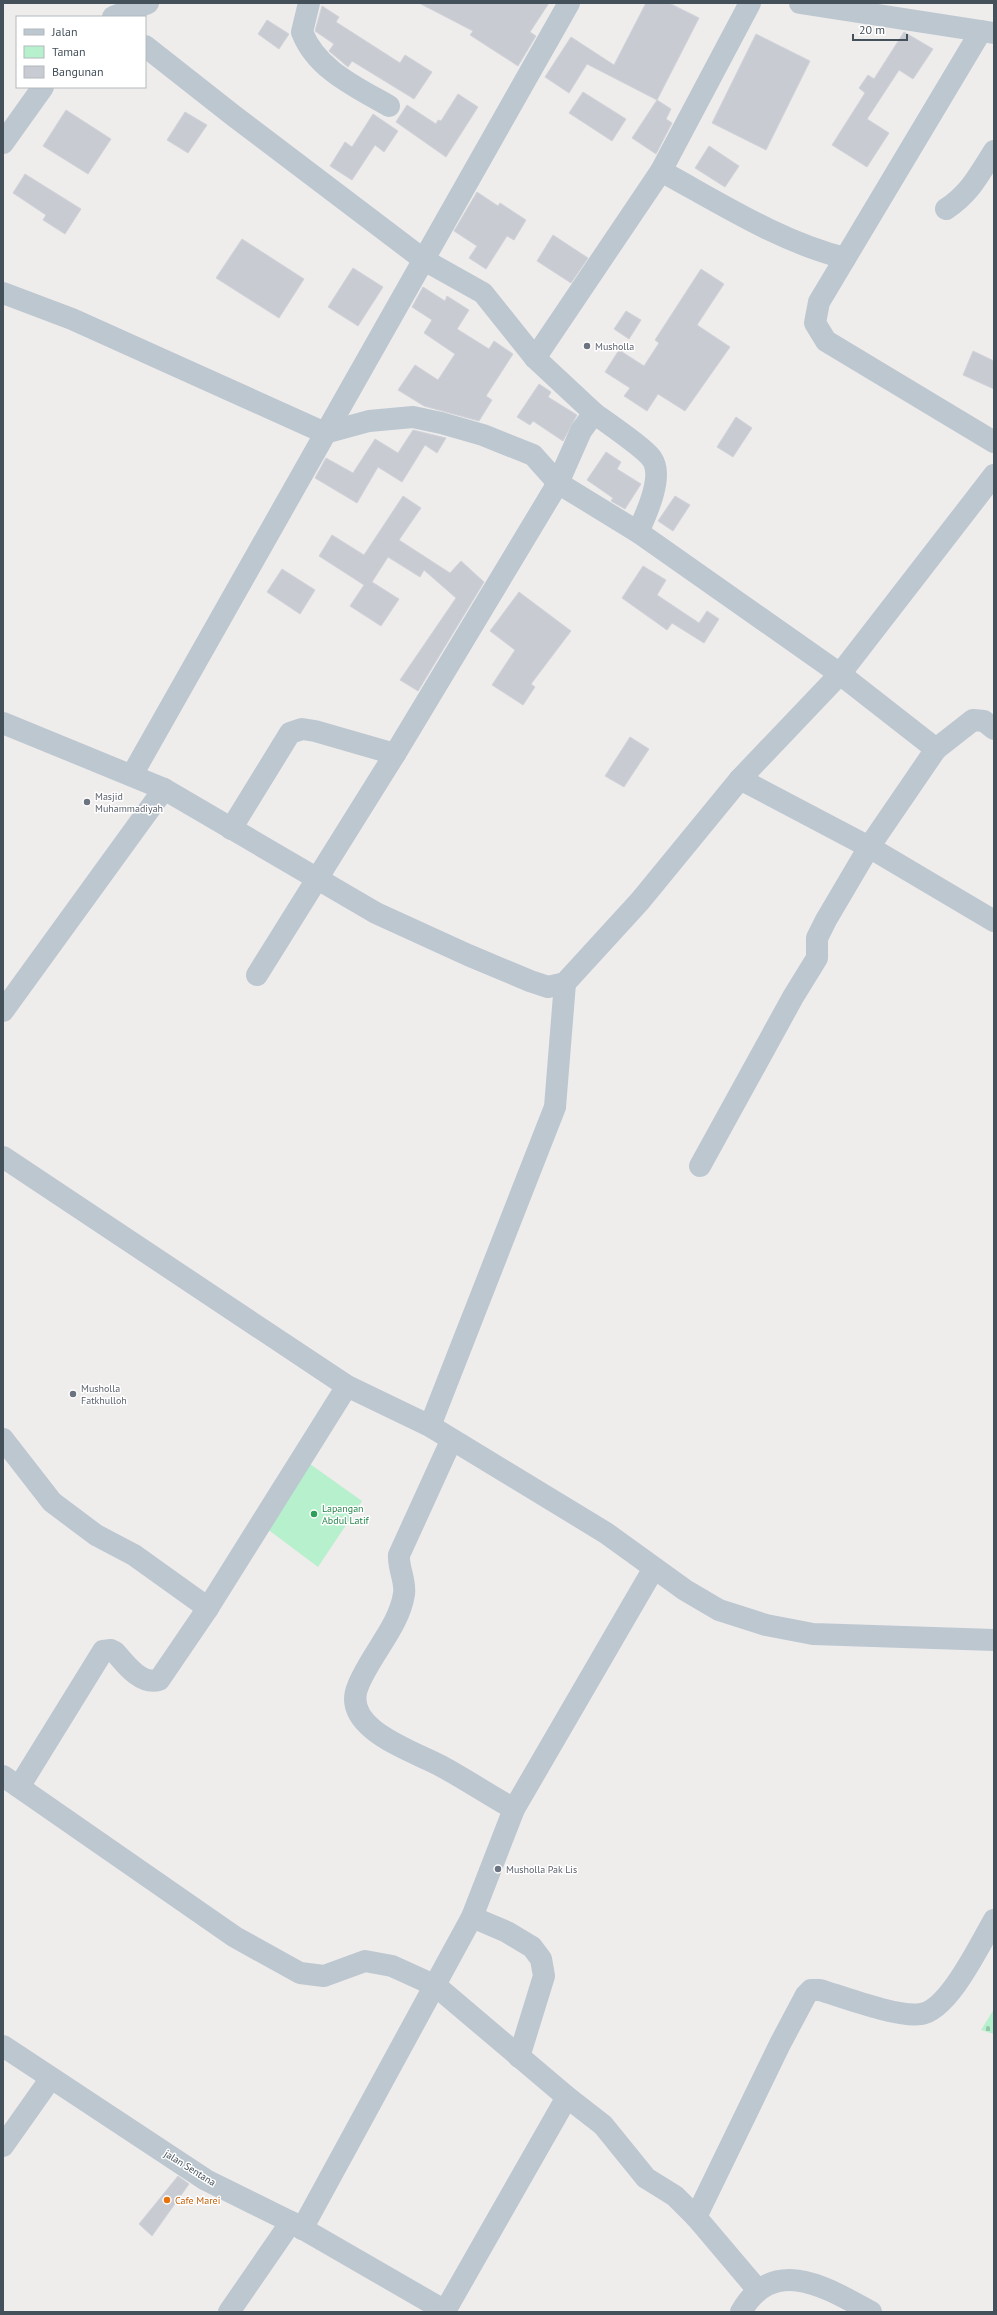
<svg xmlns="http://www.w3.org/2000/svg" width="997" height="2315" font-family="'PT Sans',sans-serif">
<defs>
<pattern id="cemetery-stones" width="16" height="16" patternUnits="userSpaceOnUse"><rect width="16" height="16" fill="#b7f0cc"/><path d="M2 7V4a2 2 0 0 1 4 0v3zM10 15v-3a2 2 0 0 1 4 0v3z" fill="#96c5a9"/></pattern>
</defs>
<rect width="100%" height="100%" fill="#efecec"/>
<path fill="#b7f0cc" d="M310 1464 362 1501 318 1567 266 1528Z"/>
<path fill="url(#cemetery-stones)" d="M994 2009V2034L981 2030Z"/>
<g fill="#c9cbd2" stroke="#d0d3d9">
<path d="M419 3H549L530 32 536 36 518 66 470 35 473 31Z"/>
<path d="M646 3H669L699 18 657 100 587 64 569 93 545 77 571 37 614 65Z"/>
<path d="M322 6 339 17 336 22 400 63 405 55 432 72 414 99 352 61 348 67 329 51 334 44 315 31Z"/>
<path d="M267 20 289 34 279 49 258 34Z"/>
<path d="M904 32 933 49 913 79 899 70 867 119 889 133 867 167 832 145 865 93 859 88 868 75 874 79Z"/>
<path d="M756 34 810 61 766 150 712 123Z"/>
<path d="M583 92 626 119 612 141 569 113Z"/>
<path d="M458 94 478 107 446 157 396 122 407 105 436 124 438 120 441 121Z"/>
<path d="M657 100 671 109 666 119 672 123 656 154 632 138Z"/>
<path d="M66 110 111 139 88 174 43 146Z"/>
<path d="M185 112 207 125 188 153 167 140Z"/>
<path d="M373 114 398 131 384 152 375 145 352 180 330 166 345 142 352 147Z"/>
<path d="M709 146 739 166 725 187 695 168Z"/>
<path d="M25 174 81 209 65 234 43 220 46 215 13 193Z"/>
<path d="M477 192 498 206 500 203 526 220 514 240 507 236 486 269 469 258 477 246 454 231Z"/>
<path d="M553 235 588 258 571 283 537 261Z"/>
<path d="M242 239 304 279 279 318 216 278Z"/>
<path d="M353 268 383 287 358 326 328 307Z"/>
<path d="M701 269 724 284 697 325 730 347 685 411 658 394 647 411 624 396 630 388 605 372 619 350 644 366 659 343 655 340Z"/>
<path d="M423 287 445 301 447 296 469 310 457 329 489 349 494 341 513 354 486 396 492 400 479 421 424 406 398 390 415 365 438 380 455 354 424 333 432 320 412 307Z"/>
<path d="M626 311 641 320 629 339 614 329Z"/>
<path d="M973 351 994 361V389L963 375Z"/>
<path d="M539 384 551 392 548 397 577 415 563 441 533 421 530 425 517 417Z"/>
<path d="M736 417 752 428 733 457 717 447Z"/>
<path d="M413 430 446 438 437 453 425 445 402 482 378 467 357 503 315 478 326 458 353 473 375 439 398 453Z"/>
<path d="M606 452 621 462 617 469 641 484 625 509 611 501 613 498 587 480Z"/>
<path d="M403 496 421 508 399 540 450 573 461 561 484 582 418 691 400 680 456 598 424 570 420 577 388 557 372 582 399 599 381 626 350 606 364 585 319 556 332 535 364 555Z"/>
<path d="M675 496 690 505 673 531 658 521Z"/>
<path d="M643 566 666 580 657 595 699 623 707 611 719 619 704 643 672 623 667 630 622 598Z"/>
<path d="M282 569 315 590 300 614 267 592Z"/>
<path d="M519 592 571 631 531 684 535 687 523 705 492 685 515 650 490 631Z"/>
<path d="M630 737 649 749 624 787 605 776Z"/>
<path d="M178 2176 189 2184 152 2236 139 2224Z"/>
</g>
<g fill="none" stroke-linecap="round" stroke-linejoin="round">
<g stroke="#bcc7d0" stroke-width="22">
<path d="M309 3 302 32C316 69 356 87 389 106"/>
<path d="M800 3 994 33"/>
<path d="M113 17 148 3"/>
<path d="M981 31 819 302 815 323 826 341 994 442"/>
<path d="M145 46 234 116 424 260 483 293 535 358 594 413 581 431 558 483 395 754 257 975"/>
<path d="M3 143 43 87"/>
<path d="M661 171C720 203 780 242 845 258"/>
<path d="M946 209C970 193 979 175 994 151"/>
<path d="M3 293 72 319 325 433 369 421 413 417 441 423 483 435 533 455 558 483 638 532 840 674 936 749 869 847 826 920 817 938V958L793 997 700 1166"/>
<path d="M535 358 661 171 750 3"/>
<path d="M594 413C606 422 646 449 652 459 664 476 646 515 638 532"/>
<path d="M3 723 164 789 376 913 468 955 530 981 548 987 565 983 640 901 740 779 840 674 994 475"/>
<path d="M936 749 973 720 984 721 994 729"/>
<path d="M132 775 569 3"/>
<path d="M740 779 869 847 994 921"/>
<path d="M231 829 290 733 302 729 315 731 395 754"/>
<path d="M3 1011 164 789"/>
<path d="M3 1157 347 1386 430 1426 606 1533 685 1590 719 1610 766 1625 813 1634 994 1640"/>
<path d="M430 1426 555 1107 565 983"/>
<path d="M3 1439 52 1502 96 1535 134 1555 208 1608"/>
<path d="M451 1441 399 1555C398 1568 406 1581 404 1594 399 1627 370 1655 358 1686 340 1728 413 1751 441 1766 465 1779 489 1795 514 1809"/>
<path d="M3 1776 235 1937 300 1973 324 1976 365 1961 392 1966 436 1986 567 2097 603 2125 646 2178 675 2196 696 2217 757 2289"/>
<path d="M19 1787 103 1651 111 1650 115 1652C126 1665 141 1685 159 1680L208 1608 347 1386"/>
<path d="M472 1917 507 1932 532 1947 541 1959 544 1976 519 2057"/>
<path d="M3 2046 206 2180 291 2222 447 2312"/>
<path d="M3 2146 51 2078"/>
<path d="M696 2217 780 2044 806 1995 811 1990H820C843 1997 899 2018 921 2014 949 2010 980 1944 994 1920"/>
<path d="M302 2229 472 1917 514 1809 654 1568"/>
<path d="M445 2311 567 2097"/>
<path d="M229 2312 291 2222"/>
<path d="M741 2312C774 2254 827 2288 871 2312"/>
</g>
</g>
<g fill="#6b7280" stroke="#fff" stroke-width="1.5">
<circle cx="587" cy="346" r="4"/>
<circle cx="87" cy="802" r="4"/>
<circle cx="73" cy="1394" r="4"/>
<circle cx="498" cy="1869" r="4"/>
</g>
<circle fill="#2e9e5b" stroke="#fff" stroke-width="1.5" cx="314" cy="1514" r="4"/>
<circle fill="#e8710a" stroke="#fff" stroke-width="1.5" cx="167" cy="2200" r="4"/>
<g text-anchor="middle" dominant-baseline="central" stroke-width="3" stroke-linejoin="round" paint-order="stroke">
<g font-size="10" fill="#5b616d" stroke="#fff" text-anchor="start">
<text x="595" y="346">Musholla</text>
<text x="95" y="796">Masjid<tspan x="95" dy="12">Muhammadiyah</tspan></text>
<text x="81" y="1388">Musholla<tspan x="81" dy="12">Fatkhulloh</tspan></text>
<text x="506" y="1869">Musholla Pak Lis</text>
</g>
<g font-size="10" fill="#27864d" stroke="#fff" text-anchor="start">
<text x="322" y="1508">Lapangan<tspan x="322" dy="12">Abdul Latif</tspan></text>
</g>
<g font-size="10" fill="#44505a" stroke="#fff">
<text transform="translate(190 2168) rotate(32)">jalan Sentana</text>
</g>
<g font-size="10" fill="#c56008" stroke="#fff" text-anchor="start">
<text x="175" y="2200">Cafe Marei</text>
</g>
</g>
<rect width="997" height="2315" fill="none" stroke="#44505a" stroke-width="8"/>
<rect x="16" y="16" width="130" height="72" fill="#ffffff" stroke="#b4b9bd"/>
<rect x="24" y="29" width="20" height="6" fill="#bcc7d0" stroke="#b4b9bd"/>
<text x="52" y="36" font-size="12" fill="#44505a">Jalan</text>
<rect x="24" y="46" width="20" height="12" fill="#b7f0cc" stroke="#b4b9bd"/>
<text x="52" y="56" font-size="12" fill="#44505a">Taman</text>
<rect x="24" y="66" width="20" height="12" fill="#c9cbd2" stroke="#b4b9bd"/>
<text x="52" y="76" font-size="12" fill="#44505a">Bangunan</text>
<path d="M853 34v6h54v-6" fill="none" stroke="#44505a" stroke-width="2"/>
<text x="859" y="34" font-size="12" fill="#44505a" stroke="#ffffff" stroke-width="3" paint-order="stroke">20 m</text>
</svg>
